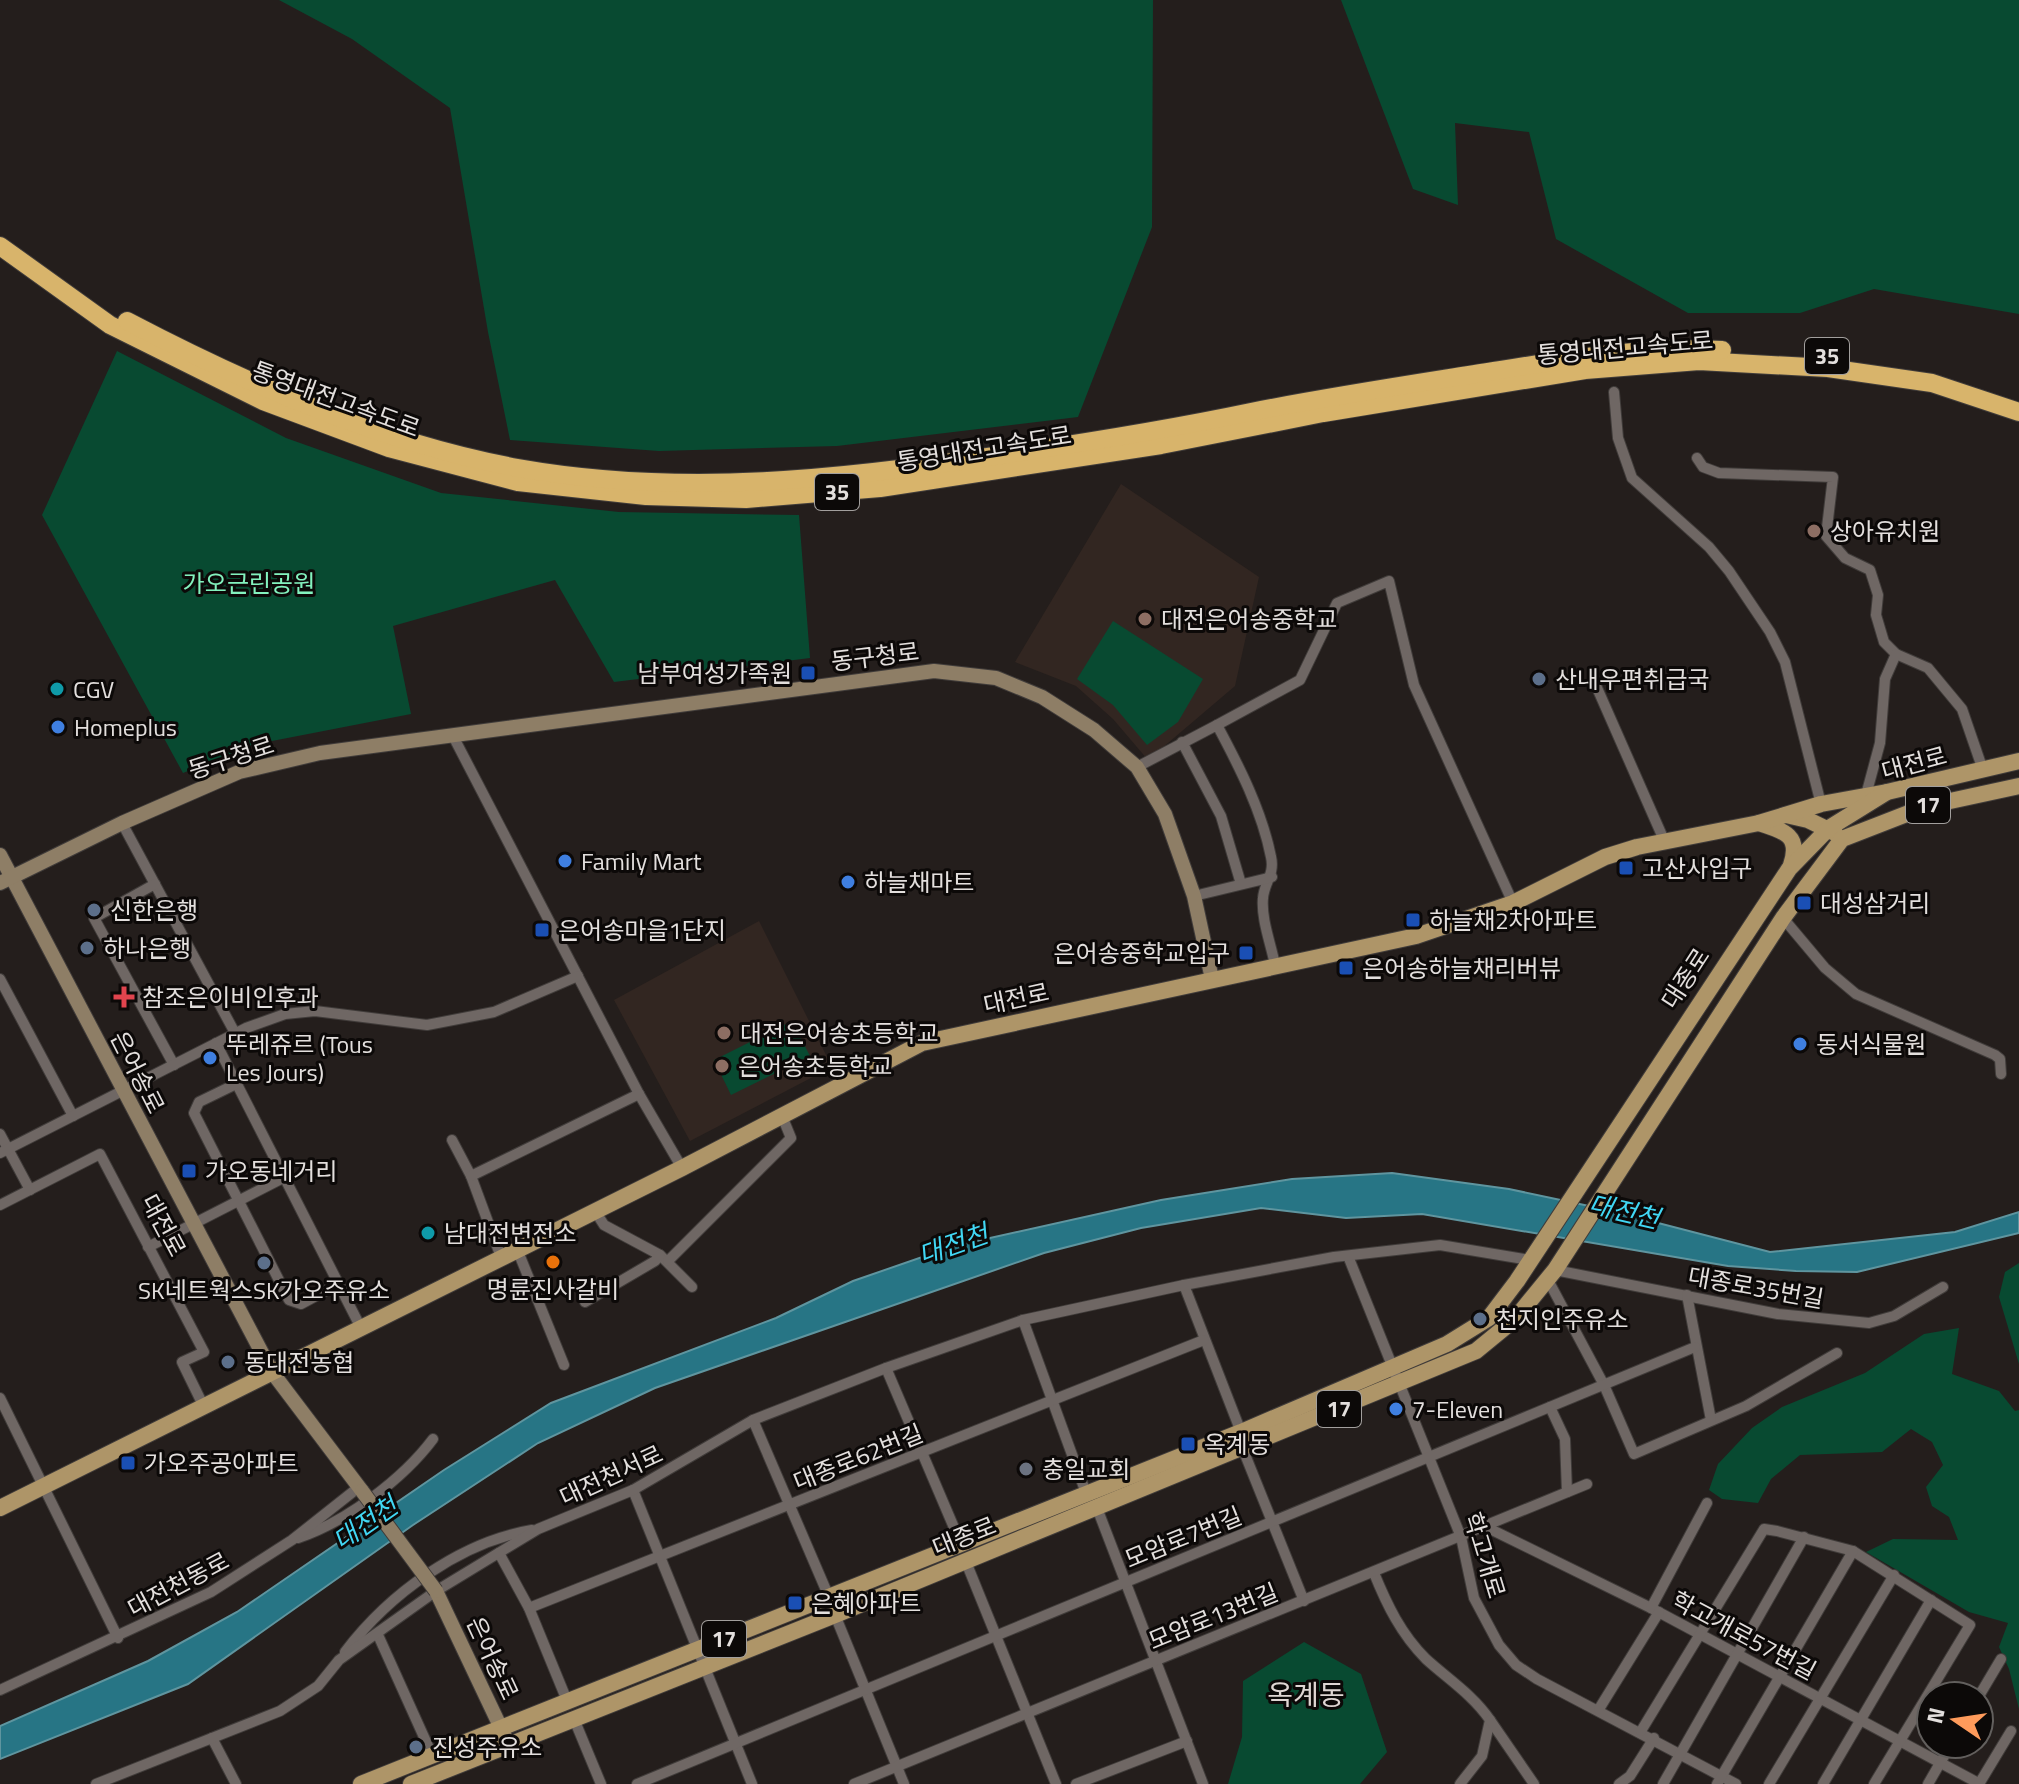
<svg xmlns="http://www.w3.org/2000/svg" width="2019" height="1784" font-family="'Titillium Web','Noto Sans KR',sans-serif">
<rect width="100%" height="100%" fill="#241e1c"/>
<g fill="#322621">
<path d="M1121 484 1259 577 1235 686 1148 760 1113 719 1076 686 1015 662Z"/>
<path d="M759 921 832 1067 690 1141 614 1000Z"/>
</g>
<g fill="#084a31">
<path d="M279 0H1153L1152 227 1078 417 837 446 659 451 510 440 488 332 450 108 352 39Z"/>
<path d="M1341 0H2019V314L1874 289 1800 313H1688L1556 239 1529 132 1455 123 1458 205 1413 189Z"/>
<path d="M117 351 286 438 441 493 619 512 799 515 810 658 614 682 555 580 393 626 411 714 252 745 183 773 42 515Z"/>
<path d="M1113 621 1203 679 1178 722 1147 745 1113 705 1077 679Z"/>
<path d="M792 1021 810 1056 731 1095 714 1060Z"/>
<path d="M2019 1263V1364L1999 1297 2005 1272Z"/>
<path d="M1959 1328 1952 1374 1999 1391 2015 1411 2019 1410V1709L2009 1669 1999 1647 2008 1623 1969 1612 1866 1552 1893 1539 1958 1540 1949 1517 1932 1506 1926 1487 1943 1465 1932 1442 1911 1429 1882 1452 1800 1455 1771 1479 1758 1503 1722 1499 1709 1490 1718 1464 1752 1428 1782 1407 1865 1373 1924 1334Z"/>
<path d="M1304 1642 1361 1674 1387 1752 1360 1784H1228L1242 1737 1243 1681Z"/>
</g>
<path fill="#277585" stroke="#5f959f" stroke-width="2" d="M1392 1173 1509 1189 1608 1210 1770 1252 1955 1232 2019 1212V1233L1857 1272 1796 1271 1728 1266 1422 1214 1346 1218 1261 1208 1141 1228 1044 1253 655 1388 538 1443 413 1525 188 1684 0 1759V1726L148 1661 237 1612 444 1470 551 1403 776 1318 853 1281 954 1246 1161 1200 1292 1179Z"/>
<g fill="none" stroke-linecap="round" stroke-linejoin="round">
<g stroke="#403c3a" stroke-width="12">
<g id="street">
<path d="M1614 392 1618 438 1632 478 1709 547 1729 571 1770 632 1785 662 1821 804"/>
<path d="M1697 458 1703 467 1719 473 1833 477 1826 536 1845 558 1870 570 1878 595 1876 615 1884 642 1896 654 1928 668 1962 709 1983 770"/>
<path d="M1594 681 1664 840"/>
<path d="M1217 725 1300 680 1337 603 1389 581 1414 685 1513 903"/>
<path d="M453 736 639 1094 682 1168"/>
<path d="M1182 742 1221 816 1241 884"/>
<path d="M1137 767 1217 725C1239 766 1262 811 1271 857 1275 874 1264 883 1263 898 1261 919 1271 944 1275 965"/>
<path d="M1866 795 1880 743 1885 679 1896 654"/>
<path d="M122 823 235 1033"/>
<path d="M155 884 94 918 174 1065"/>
<path d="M1194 896 1272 877"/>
<path d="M1783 918 1825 968 1856 994 1995 1055 2000 1059 2001 1074"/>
<path d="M0 979 73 1116"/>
<path d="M216 1043 361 1328"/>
<path d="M236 1084 199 1102 194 1113 289 1300 301 1304 338 1284"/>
<path d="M0 1134 30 1190"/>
<path d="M452 1140 471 1176 501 1257"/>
<path d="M0 1153 246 1028 285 1014 315 1011 427 1025 494 1012 578 976"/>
<path d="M471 1176 639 1094"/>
<path d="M0 1205 100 1154 204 1352 182 1362 204 1407"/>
<path d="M595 1211 604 1225 660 1255 692 1287"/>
<path d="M148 1247 283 1178"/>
<path d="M517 1249 564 1365"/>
<path d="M1348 1256 1461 1537 1474 1598 1499 1645 1516 1665 1537 1679 1736 1784"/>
<path d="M668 1261 791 1138 782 1116"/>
<path d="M1555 1270 1778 1314 1869 1323 1894 1316 1943 1287"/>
<path d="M1548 1280 1604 1385 1634 1454 1746 1406 1837 1353"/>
<path d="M1184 1285 1241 1432"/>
<path d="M1687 1295 1711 1420"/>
<path d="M585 1302 655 1261 660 1255"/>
<path d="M1023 1320 1086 1493"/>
<path d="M886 1368 961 1544"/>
<path d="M0 1398 118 1638"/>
<path d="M1550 1407 1565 1439 1567 1492"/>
<path d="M753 1420 829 1597"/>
<path d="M1242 1447 1304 1601"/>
<path d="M633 1490 752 1784"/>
<path d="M1097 1508 1203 1784"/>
<path d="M1486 1527 1651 1608 1980 1784"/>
<path d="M298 1538C346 1522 403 1479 433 1439"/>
<path d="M499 1553 529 1608 568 1703"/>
<path d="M966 1562 1056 1784"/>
<path d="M1374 1573C1387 1605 1401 1634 1426 1659 1448 1679 1473 1695 1490 1720L1482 1756 1460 1784"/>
<path d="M529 1608 1204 1340"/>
<path d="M1651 1608 1707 1503"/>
<path d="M835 1615 904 1784"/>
<path d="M378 1635 433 1757"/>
<path d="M345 1652C389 1594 460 1542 532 1530"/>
<path d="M0 1690 211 1592 292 1540 359 1487"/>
<path d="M1979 1696 2001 1659"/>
<path d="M1599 1709 1659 1612"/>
<path d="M574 1719 601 1784"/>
<path d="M1490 1720 1534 1784"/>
<path d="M1641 1731 1764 1529 1777 1531 1853 1551 1970 1625 1874 1784"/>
<path d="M212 1738 236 1784"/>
<path d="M96 1784 280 1711 318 1686 339 1660 436 1591 538 1529 633 1490 753 1420 886 1368 1023 1320 1184 1285 1334 1257 1440 1245 1530 1260"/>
<path d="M637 1784 1695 1347"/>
<path d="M854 1784 1587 1484"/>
<path d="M1076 1784 1187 1741"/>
<path d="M1619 1784 1630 1776 1654 1738"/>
<path d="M1663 1784 1804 1537"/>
<path d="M1717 1784 1853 1551"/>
<path d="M1769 1784 1894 1575"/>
<path d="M1823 1784 1931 1600"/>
<path d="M1928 1784 1951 1744"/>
<path d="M1979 1784 2011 1731"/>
</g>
</g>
<g stroke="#403c3a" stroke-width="16">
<g id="secondary">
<path d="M0 855 272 1372 362 1491"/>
<path d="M0 883 122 823 239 772 320 753 934 671 996 678 1042 697 1094 730 1137 767 1165 814 1194 896 1212 979"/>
<path d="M436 1591 509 1745"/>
</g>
</g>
<g stroke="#403c3a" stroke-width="18">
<g id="primary">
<path d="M1786 815 1808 820 1835 833"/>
<path d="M1759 823C1785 831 1801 836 1791 865"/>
<path d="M0 1508 682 1168 922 1043 1416 936 1513 903 1605 857 1637 847 1759 823 1821 804 1887 792"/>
<path d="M361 1784 1241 1432 1447 1344 1489 1318 1517 1281 1789 869 1829 828 1887 792 2019 761"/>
<path d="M411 1784 835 1615 1476 1351 1515 1319 1555 1270 1783 918 1842 839 1927 806 2019 786"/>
</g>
</g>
<g stroke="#403c3a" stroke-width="20">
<g id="highway">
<path d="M0 246 110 325 263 401 389 448 518 482 646 496 746 499 880 488 1161 445 1323 413 1585 370 1699 361 1828 368 1932 383 2019 412"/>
<path d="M127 321C249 385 382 443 518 468 682 497 845 479 1008 454 1089 442 1170 429 1251 412 1332 396 1413 384 1494 371 1569 359 1646 346 1722 350"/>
</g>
</g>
<use href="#street" stroke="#6f6764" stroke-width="10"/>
<use href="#secondary" stroke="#8e7e66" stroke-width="14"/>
<use href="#primary" stroke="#ae9568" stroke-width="16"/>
<use href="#highway" stroke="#d8b46b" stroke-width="18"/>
<g stroke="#403c3a" stroke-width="16" stroke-linecap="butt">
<path id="secondary-bridge" d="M362 1491 436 1591"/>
</g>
<use href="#secondary-bridge" stroke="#8e7e66" stroke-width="14"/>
</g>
<g fill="#8d6e63" stroke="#0c0908" stroke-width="3">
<circle cx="1814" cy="531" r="8"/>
<circle cx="1145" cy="619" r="8"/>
<circle cx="724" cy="1033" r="8"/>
<circle cx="722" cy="1066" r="8"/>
</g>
<g fill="#1a4fb4" stroke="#0c0908" stroke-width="3">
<rect x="800" y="665" width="16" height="16" rx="4"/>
<rect x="1618" y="860" width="16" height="16" rx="4"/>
<rect x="1796" y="895" width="16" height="16" rx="4"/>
<rect x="1405" y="912" width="16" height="16" rx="4"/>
<rect x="534" y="922" width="16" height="16" rx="4"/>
<rect x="1238" y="945" width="16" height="16" rx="4"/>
<rect x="1338" y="960" width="16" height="16" rx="4"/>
<rect x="181" y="1163" width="16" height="16" rx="4"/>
<rect x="1180" y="1436" width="16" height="16" rx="4"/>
<rect x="120" y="1455" width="16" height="16" rx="4"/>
<rect x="787" y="1595" width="16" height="16" rx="4"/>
</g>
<g fill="#5c6f8a" stroke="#0c0908" stroke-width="3">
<circle cx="1539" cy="679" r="8"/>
<circle cx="94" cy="910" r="8"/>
<circle cx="87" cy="948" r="8"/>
<circle cx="264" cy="1263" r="8"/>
<circle cx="1480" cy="1319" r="8"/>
<circle cx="228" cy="1362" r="8"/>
<circle cx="416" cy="1747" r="8"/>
</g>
<g fill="#0f9aa8" stroke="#0c0908" stroke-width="3">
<circle cx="57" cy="689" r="8"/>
<circle cx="428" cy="1233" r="8"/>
</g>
<g fill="#3f7fe0" stroke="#0c0908" stroke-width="3">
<circle cx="58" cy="727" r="8"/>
<circle cx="565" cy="861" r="8"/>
<circle cx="848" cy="882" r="8"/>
<circle cx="1800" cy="1044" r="8"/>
<circle cx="210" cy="1058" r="8"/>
<circle cx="1396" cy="1409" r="8"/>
</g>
<path fill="#e0444e" stroke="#0c0908" stroke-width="3" d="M120 985h8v8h8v8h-8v8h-8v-8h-8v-8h8z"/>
<circle fill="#e8710a" stroke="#0c0908" stroke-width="3" cx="553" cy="1262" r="8"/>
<circle fill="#6b7280" stroke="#0c0908" stroke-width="3" cx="1026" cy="1469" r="8"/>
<g text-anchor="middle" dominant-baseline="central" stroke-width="6" stroke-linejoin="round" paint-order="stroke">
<g fill="#0c0908" stroke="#a29f9d" stroke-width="2">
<rect x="1805" y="338" width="44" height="36" rx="6"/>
<rect x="815" y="474" width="44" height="36" rx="6"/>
<rect x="1906" y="787" width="44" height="36" rx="6"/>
<rect x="1317" y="1391" width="44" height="36" rx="6"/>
<rect x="702" y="1621" width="44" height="36" rx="6"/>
</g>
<g font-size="22" font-weight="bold" fill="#e3dfdd">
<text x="1827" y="356">35</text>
<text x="837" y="492">35</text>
<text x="1928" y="805">17</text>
<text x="1339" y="1409">17</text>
<text x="724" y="1639">17</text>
</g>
<g font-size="24" fill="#e3dfdd" stroke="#0c0908">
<text transform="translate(1625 347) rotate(-5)">통영대전고속도로</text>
<text transform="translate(336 399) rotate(20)">통영대전고속도로</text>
<text transform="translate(984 448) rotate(-9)">통영대전고속도로</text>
<text transform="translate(875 656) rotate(-7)">동구청로</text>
<text transform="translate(231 757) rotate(-18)">동구청로</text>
<text transform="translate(1914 763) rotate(-15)">대전로</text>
<text transform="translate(1685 978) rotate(-57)">대종로</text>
<text transform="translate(1016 998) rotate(-12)">대전로</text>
<text transform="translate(138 1072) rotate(63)">은어송로</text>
<text transform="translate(164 1225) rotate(62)">대전로</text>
<text transform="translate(1756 1287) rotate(10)">대종로35번길</text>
<text transform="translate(858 1457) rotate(-22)">대종로62번길</text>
<text transform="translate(611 1475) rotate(-25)">대전천서로</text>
<text transform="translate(964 1536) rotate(-22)">대종로</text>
<text transform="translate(1183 1537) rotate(-22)">모암로7번길</text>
<text transform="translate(1485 1555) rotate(73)">학고개로</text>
<text transform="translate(178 1584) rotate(-28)">대전천동로</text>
<text transform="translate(1213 1616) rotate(-22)">모암로13번길</text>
<text transform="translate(1744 1635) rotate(28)">학고개로57번길</text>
<text transform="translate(493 1658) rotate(65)">은어송로</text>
</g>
<g font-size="24" fill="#e3dfdd" stroke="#0c0908" text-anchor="start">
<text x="1830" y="531">상아유치원</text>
<text x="1161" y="619">대전은어송중학교</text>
<text x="792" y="673" text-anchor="end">남부여성가족원</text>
<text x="1555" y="679">산내우편취급국</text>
<text x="73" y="689">CGV</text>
<text x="74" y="727">Homeplus</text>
<text x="581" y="861">Family Mart</text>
<text x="1642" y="868">고산사입구</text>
<text x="864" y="882">하늘채마트</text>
<text x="1820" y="903">대성삼거리</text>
<text x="110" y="910">신한은행</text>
<text x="1429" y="920">하늘채2차아파트</text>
<text x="558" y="930">은어송마을1단지</text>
<text x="103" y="948">하나은행</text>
<text x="1230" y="953" text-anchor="end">은어송중학교입구</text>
<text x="1362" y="968">은어송하늘채리버뷰</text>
<text x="142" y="997">참조은이비인후과</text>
<text x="740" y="1033">대전은어송초등학교</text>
<text x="226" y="1044">뚜레쥬르 (Tous<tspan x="226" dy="28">Les Jours)</tspan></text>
<text x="1816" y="1044">동서식물원</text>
<text x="738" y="1066">은어송초등학교</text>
<text x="205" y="1171">가오동네거리</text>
<text x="444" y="1233">남대전변전소</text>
<text x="553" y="1289" text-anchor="middle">명륜진사갈비</text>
<text x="264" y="1290" text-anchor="middle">SK네트웍스SK가오주유소</text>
<text x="1496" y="1319">천지인주유소</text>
<text x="244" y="1362">동대전농협</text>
<text x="1412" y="1409">7-Eleven</text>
<text x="1204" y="1444">옥계동</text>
<text x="144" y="1463">가오주공아파트</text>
<text x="1042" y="1469">충일교회</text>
<text x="811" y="1603">은혜아파트</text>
<text x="432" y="1747">진성주유소</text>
</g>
<g font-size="24" fill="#83f2be" stroke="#0c0908">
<text x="249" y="583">가오근린공원</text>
</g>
<g font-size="26" font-style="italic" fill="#41d7f4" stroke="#0c0908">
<text transform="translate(1624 1211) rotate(13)">대전천</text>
<text transform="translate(953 1244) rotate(-19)">대전천</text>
<text transform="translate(365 1523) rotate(-35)">대전천</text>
</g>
<g font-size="28" fill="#dfd6d3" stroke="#0c0908">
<text x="1306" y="1694">옥계동</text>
</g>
</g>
<g transform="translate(1955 1720) rotate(283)"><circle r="38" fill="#0c0908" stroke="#625f5d" stroke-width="2"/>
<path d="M0-6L14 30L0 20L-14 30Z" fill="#ff9b5b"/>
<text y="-12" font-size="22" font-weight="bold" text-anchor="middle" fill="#e3dfdd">N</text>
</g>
</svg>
